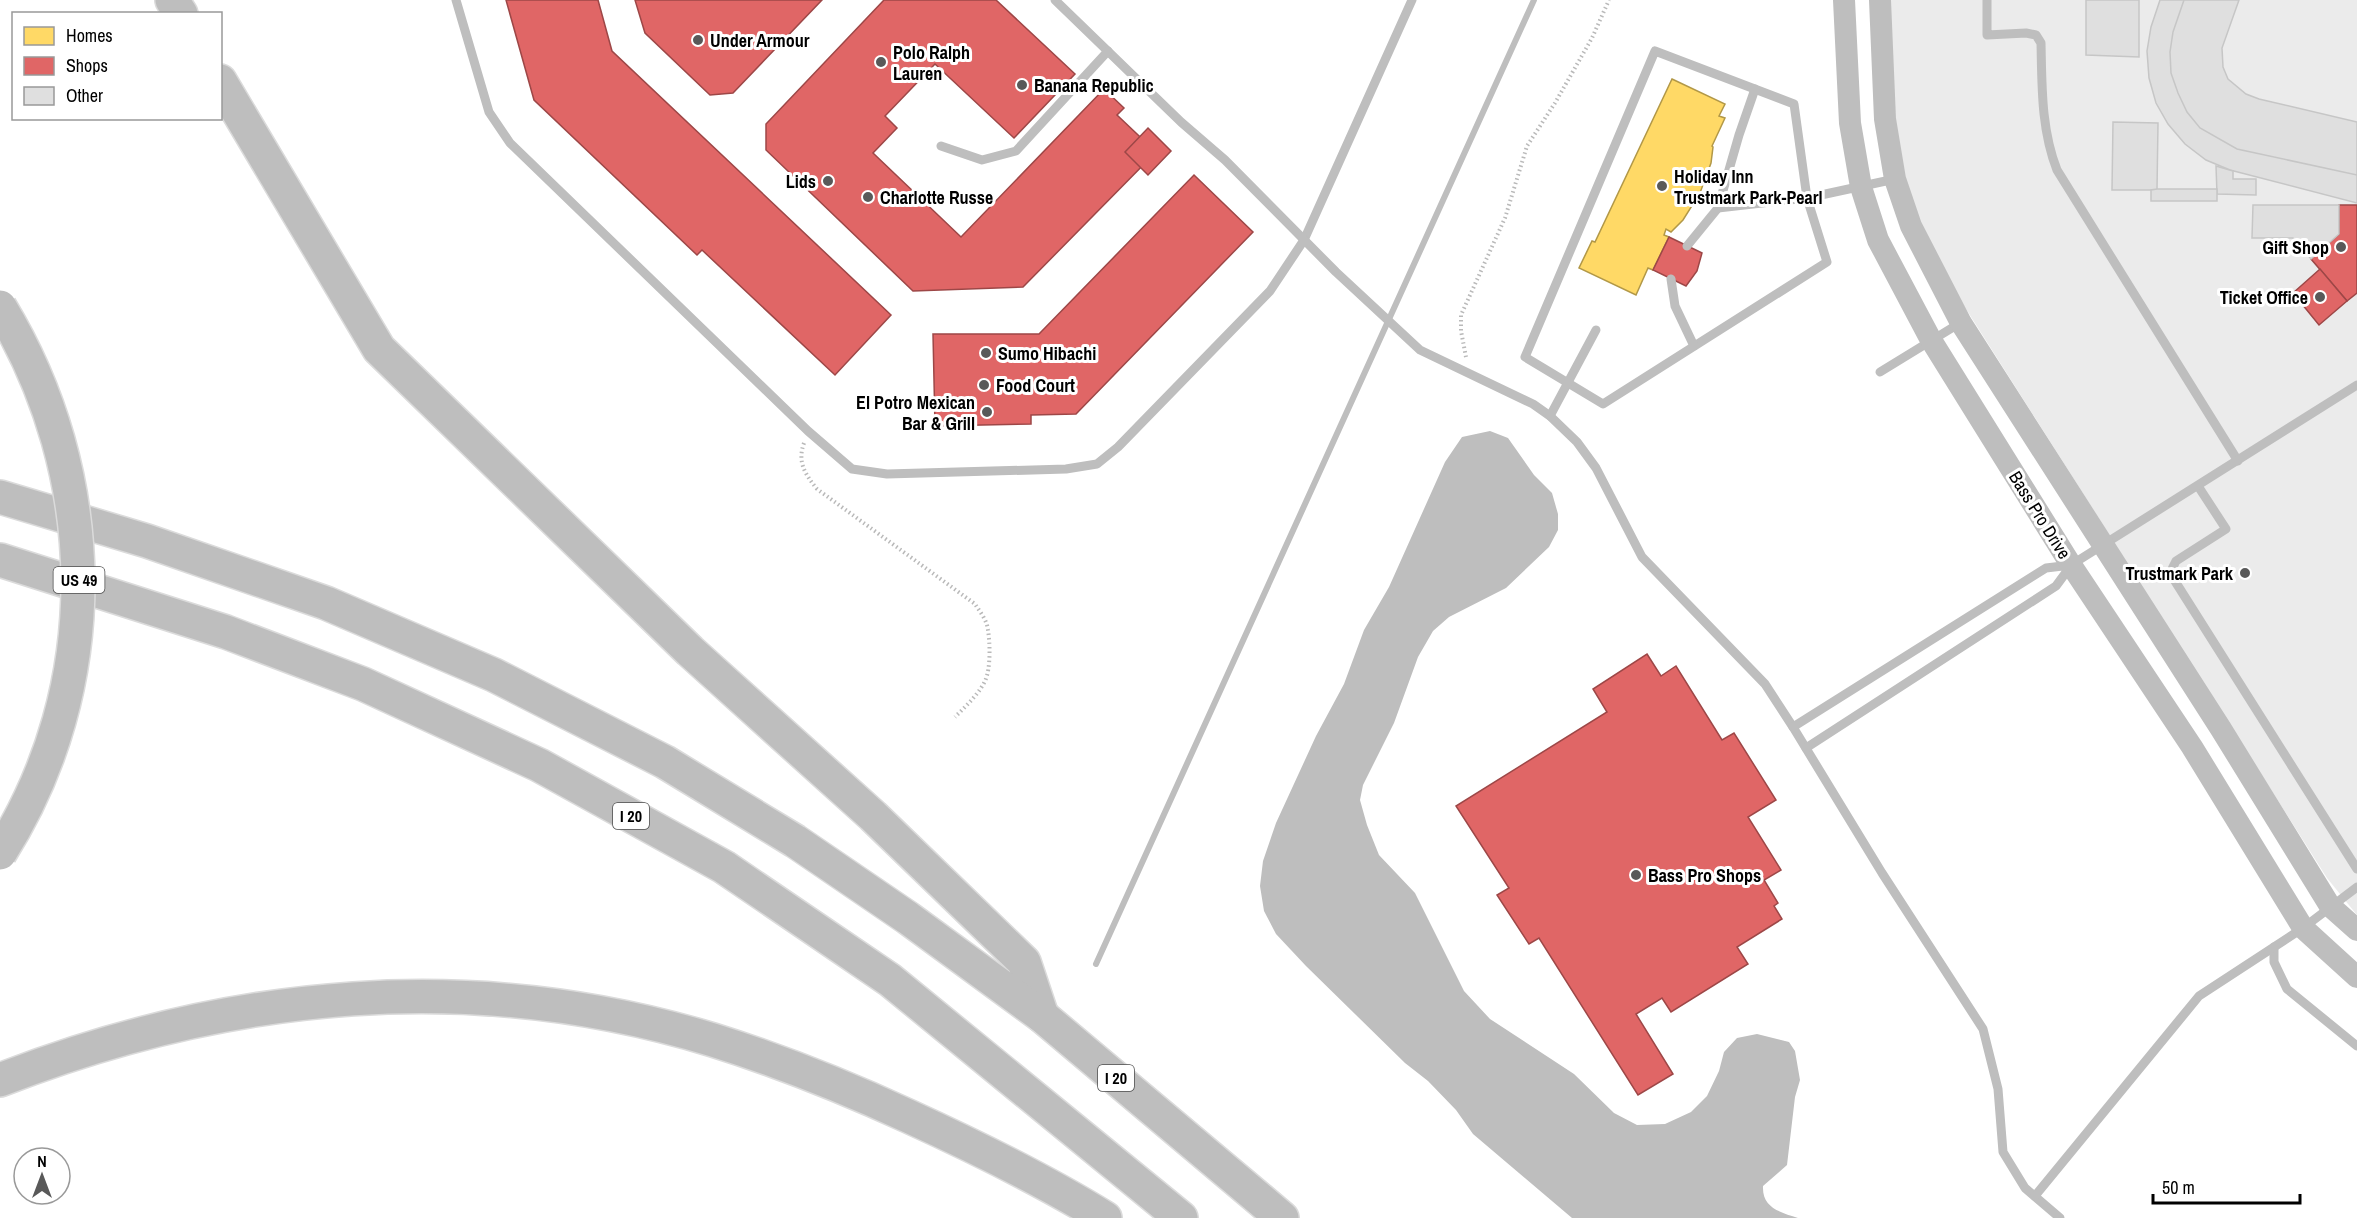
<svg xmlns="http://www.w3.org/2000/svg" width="2357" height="1218" font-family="'Archivo Narrow',sans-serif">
<rect width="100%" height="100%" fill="#fff"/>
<path fill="#ebebeb" d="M1888 0H2357V915L2327 878 1940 268 1915 217 1898 157Z"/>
<path fill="#bebebe" d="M1490 431 1508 438 1534 475 1552 493 1558 514V530L1549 547 1506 588 1449 617 1433 631 1418 657 1394 723 1363 785 1360 800 1367 825 1379 855 1415 893 1464 991 1490 1019 1574 1074 1614 1113 1637 1125 1665 1124 1691 1112 1707 1096 1719 1071 1724 1052 1737 1038 1757 1034 1789 1042 1795 1051 1800 1080 1795 1097 1787 1165 1763 1186C1762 1208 1780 1212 1798 1218H1572L1473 1134 1456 1110 1428 1081 1405 1063 1306 966 1276 934 1264 911 1260 886 1263 861 1276 823 1316 736 1344 684 1364 630 1389 587 1445 462 1462 437Z"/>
<path fill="#ffd966" stroke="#b29847" stroke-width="1.5" d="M1672 79 1725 104 1719 116 1725 118 1712 146 1713 147 1711 163 1700 193 1683 220 1671 232 1666 229 1664 235 1669 237 1653 270 1648 268 1636 295 1579 268 1592 241 1595 242Z"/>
<g fill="#e06666" stroke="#9d4747" stroke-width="1.5">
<path d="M506 0H598L612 51 891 315 835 375 702 250 697 255 534 100Z"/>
<path d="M635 0H822L733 93 710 95 645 33Z"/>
<path d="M884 0H996L1075 74 1014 138 935 64 885 116 897 128 873 153 961 237 1104 89 1124 108 1117 115 1156 152 1023 287 913 291 766 150V124Z"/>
<path d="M1148 128 1171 151 1148 175 1125 152Z"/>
<path d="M1194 175 1253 232 1076 414 1031 415V424L935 426 933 334H1039Z"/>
<path d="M2339 205H2357V293L2347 301 2311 259 2339 234Z"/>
<path d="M1669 237 1702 253 1697 271 1686 286 1653 270Z"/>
<path d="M2320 269 2347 301 2319 325 2293 293Z"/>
<path d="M1647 654 1661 676 1676 666 1722 740 1734 733 1776 800 1748 817 1781 870 1764 880 1778 903 1774 906 1782 919 1737 947 1748 964 1671 1012 1662 998 1636 1014 1673 1074 1638 1095 1539 938 1529 944 1497 895 1509 888 1456 806 1607 712 1593 689Z"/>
</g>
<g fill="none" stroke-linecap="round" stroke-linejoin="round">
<path stroke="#bebebe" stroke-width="6" d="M1096 964 1534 0"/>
</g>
<g fill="#dfdfdf" stroke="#c6c6c6" stroke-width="1.5">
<path d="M2086 0H2139V57L2086 55Z"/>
<path d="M2160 0H2213L2201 39 2199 53 2200 69 2212 96 2222 108 2233 116 2247 122 2357 148V203L2230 170 2206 160 2185 144 2168 124 2156 103 2149 78 2147 51 2151 27Z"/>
<path d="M2184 0H2239L2222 48 2223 67 2228 79 2246 94 2259 99 2357 122V175L2237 149 2200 128 2187 112 2178 93 2171 73 2170 52 2173 32Z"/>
<path d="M2113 122 2158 123 2157 190H2112Z"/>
<path d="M2216 166 2233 171V179H2256V195L2217 194Z"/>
<path d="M2157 189H2217V201H2151V190Z"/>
<path d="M2253 205H2339V234L2311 259 2293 238H2252Z"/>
</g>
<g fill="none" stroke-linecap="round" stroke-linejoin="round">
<g stroke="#dbdbdb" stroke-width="36">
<g id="motorway">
<path d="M172 0 181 14"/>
<path d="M220 81 379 349 690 651 873 816 1024 962 1042 1016"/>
<path d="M0 497 147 541 326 603 494 675 665 762 795 841 908 918 1042 1016 1282 1218"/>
<path d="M0 560 226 632 363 684 539 765 724 867 890 980 1181 1218"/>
<path d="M0 1080C231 990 474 967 713 1040 780 1061 845 1087 908 1116 976 1147 1042 1179 1105 1218"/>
</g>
</g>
<g stroke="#b9b9b9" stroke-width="4" stroke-dasharray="1.5 3" stroke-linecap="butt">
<path d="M1466 357 1461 331V315L1505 218 1527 146 1555 103 1592 38 1609 0"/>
<path d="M804 443C797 462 805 474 817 489L975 604C980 612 987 620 988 630 990 643 991 668 985 681 978 695 966 706 955 717"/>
</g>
<g stroke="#bebebe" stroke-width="9">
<path d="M456 0 489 112 510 143 808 431 852 469 887 474 1066 469 1097 464 1118 447 1270 291 1304 240 1412 0"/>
<path d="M1055 0 1181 122 1225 160 1336 272 1420 350 1533 404 1550 416 1577 442 1596 468 1642 557 1765 684 1793 727 1882 873 1983 1029 1998 1089 2003 1152 2025 1188 2060 1218"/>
<path d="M1987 0V35L2026 33 2036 35 2041 43C2042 86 2041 129 2057 170L2238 461"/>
<path d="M1655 51 1794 104 1807 198 1827 262 1603 404 1525 357Z"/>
<path d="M941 146 982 160 1016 151 1108 51"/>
<path d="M1718 208 1807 198 1895 179"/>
<path d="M1687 246 1718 208 1739 135 1755 89"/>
<path d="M1671 279 1675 306 1694 346"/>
<path d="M1880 372 1960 323"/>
<path d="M1550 416 1596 330"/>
<path d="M2198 486 2226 529 2176 561 2172 569 2173 578 2357 869"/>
<path d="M1793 727 2046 568 2071 565 2357 385"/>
<path d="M1806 748 2056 586 2070 567"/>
<path d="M2274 947V962L2287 989 2357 1046"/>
<path d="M2035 1196 2199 996 2303 928 2357 887"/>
</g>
<g stroke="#bebebe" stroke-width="22">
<path d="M1844 0 1850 123 1861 187 1878 240 1931 340 2071 565 2192 747 2303 928 2357 977"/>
<path d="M1880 0 1885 119 1895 179 1911 226 1961 323 2221 729 2330 906 2357 930"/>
</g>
<use href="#motorway" stroke="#bebebe" stroke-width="33"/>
<g stroke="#dbdbdb" stroke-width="36" stroke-linecap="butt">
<path id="motorway-bridge" d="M0 307C102 475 106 686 0 853"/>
</g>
<use href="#motorway-bridge" stroke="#bebebe" stroke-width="33"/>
</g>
<g fill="#595959" stroke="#fff" stroke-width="2">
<circle cx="698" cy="40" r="6"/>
<circle cx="881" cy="62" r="6"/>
<circle cx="1022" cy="85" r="6"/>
<circle cx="828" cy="181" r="6"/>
<circle cx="1662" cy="186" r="6"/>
<circle cx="868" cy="197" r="6"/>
<circle cx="2341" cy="247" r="6"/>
<circle cx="2320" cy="297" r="6"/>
<circle cx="986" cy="353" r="6"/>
<circle cx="984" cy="385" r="6"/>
<circle cx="987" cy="412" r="6"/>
<circle cx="2245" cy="573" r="6"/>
<circle cx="1636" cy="875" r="6"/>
</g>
<g text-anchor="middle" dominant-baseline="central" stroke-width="6" stroke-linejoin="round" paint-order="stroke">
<g fill="#fff" stroke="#4c4c4c" stroke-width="1.5">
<rect x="53.5" y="567" width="51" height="26" rx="4.5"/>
<rect x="613" y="803" width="36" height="26" rx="4.5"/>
<rect x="1098" y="1065" width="36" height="26" rx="4.5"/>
</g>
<g font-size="16" font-weight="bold" fill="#000">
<text x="79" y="580">US 49</text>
<text x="631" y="816">I 20</text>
<text x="1116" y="1078">I 20</text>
</g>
<g font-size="18" font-weight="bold" fill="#000" stroke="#fff" text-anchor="start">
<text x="710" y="40">Under Armour</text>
<text x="893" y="52">Polo Ralph<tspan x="893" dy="21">Lauren</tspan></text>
<text x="1034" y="85">Banana Republic</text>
<text x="1674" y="176">Holiday Inn<tspan x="1674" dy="21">Trustmark Park-Pearl</tspan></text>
<text x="816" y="181" text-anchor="end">Lids</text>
<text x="880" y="197">Charlotte Russe</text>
<text x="2329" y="247" text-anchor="end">Gift Shop</text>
<text x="2308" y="297" text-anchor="end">Ticket Office</text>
<text x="998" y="353">Sumo Hibachi</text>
<text x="996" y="385">Food Court</text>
<text x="975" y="402" text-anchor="end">El Potro Mexican<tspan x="975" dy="21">Bar &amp; Grill</tspan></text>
<text x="2233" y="573" text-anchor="end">Trustmark Park</text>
<text x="1648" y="875">Bass Pro Shops</text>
</g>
<g font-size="18" fill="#000" stroke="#fff">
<text transform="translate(2040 515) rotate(58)">Bass Pro Drive</text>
</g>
</g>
<rect x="12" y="12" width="210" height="108" fill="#ffffff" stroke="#999999" stroke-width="1.5"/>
<rect x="24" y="27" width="30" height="18" fill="#ffd966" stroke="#999999" stroke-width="1.5"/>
<text x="66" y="42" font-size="18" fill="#000000">Homes</text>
<rect x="24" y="57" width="30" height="18" fill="#e06666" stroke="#999999" stroke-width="1.5"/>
<text x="66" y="72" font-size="18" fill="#000000">Shops</text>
<rect x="24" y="87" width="30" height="18" fill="#dfdfdf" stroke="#999999" stroke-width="1.5"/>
<text x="66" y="102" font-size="18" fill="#000000">Other</text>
<g transform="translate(42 1176)"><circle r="28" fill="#ffffff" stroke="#999999" stroke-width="1.5"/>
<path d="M0-4.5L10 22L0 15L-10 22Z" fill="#595959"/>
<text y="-9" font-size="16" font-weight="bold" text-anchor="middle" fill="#000000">N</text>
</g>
<path d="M2153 1194v9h147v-9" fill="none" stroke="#000000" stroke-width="3"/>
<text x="2162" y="1194" font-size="18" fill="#000000" stroke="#ffffff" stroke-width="4.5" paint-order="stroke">50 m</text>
</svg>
